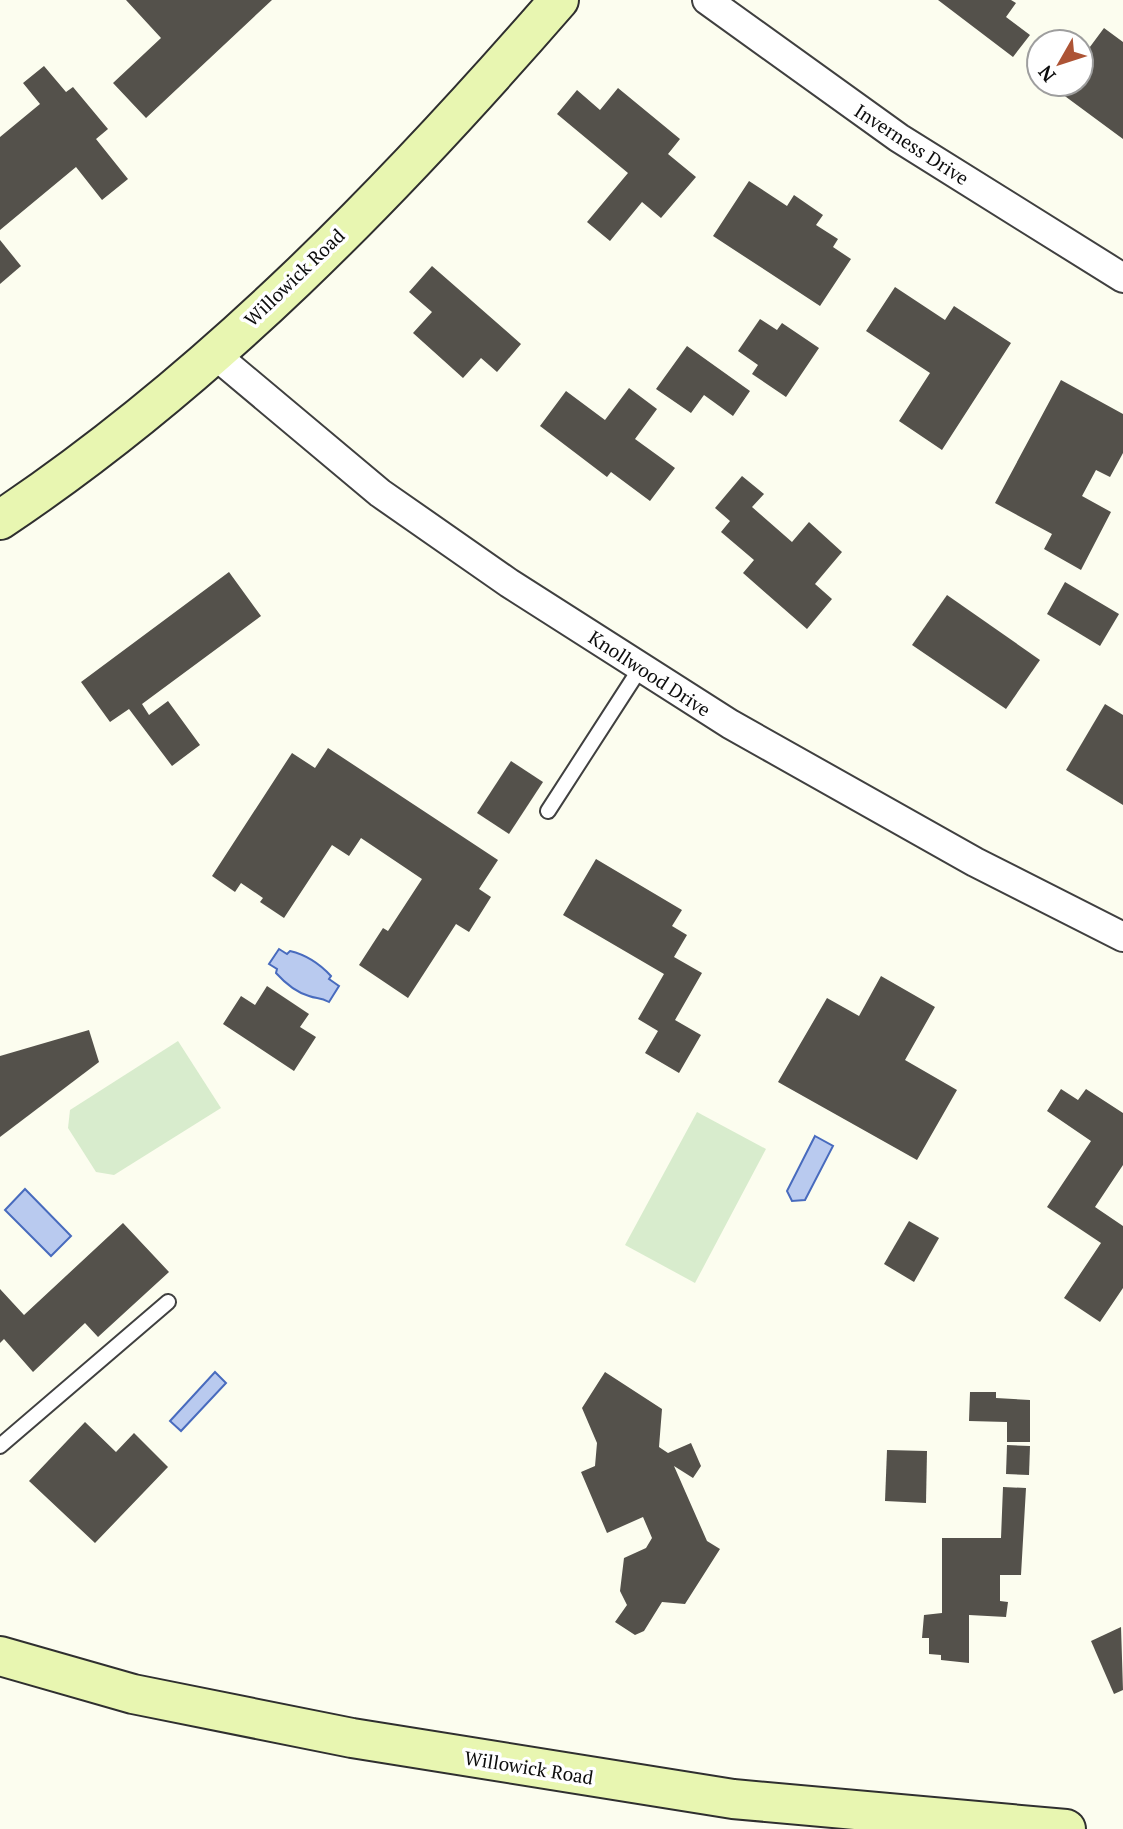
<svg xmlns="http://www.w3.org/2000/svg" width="1123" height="1829" font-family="'PT Serif',serif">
<rect width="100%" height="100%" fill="#fcfdef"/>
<g fill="#d8eccd">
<path d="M178 1041 221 1108 114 1175 96 1172 68 1128 70 1110Z"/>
<path d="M697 1112 766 1149 695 1283 625 1245Z"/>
</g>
<g fill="#b9caef" stroke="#486bbe" stroke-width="2">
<path d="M279 949 287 954 290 951C307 955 319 963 331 976L329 979 339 986 329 1002C320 997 317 999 309 996 295 992 285 983 276 973L277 969 269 964Z"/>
<path d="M815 1136 833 1146 805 1200 792 1201 787 1191Z"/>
<path d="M25 1189 71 1236 51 1256 5 1210Z"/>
<path d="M215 1372 226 1383 181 1431 170 1421Z"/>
</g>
<g fill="#54514b">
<path d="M126 0H272L146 118 113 83 161 38Z"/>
<path d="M938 0H1011L1016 3 1006 17 1030 35 1013 57Z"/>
<path d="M1104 28 1123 42V139L1058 91 1062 84H1081V59Z"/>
<path d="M44 66 66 92 73 87 108 129 96 139 128 179 102 200 76 167 0 230V137L40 104 23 83Z"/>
<path d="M618 88 680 139 668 154 696 177 661 218 642 202 610 241 587 222 628 173 557 114 577 90 600 110Z"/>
<path d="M749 181 787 206 794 195 823 215 816 225 838 239 833 247 851 259 820 306 713 236Z"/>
<path d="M0 240 21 266 0 284Z"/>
<path d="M432 266 521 344 497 372 481 358 463 378 413 333 432 312 409 292Z"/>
<path d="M895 287 945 320 954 306 1011 343 942 450 899 421 930 373 866 331Z"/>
<path d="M760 319 777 330 782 323 819 348 786 397 752 374 758 365 738 351Z"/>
<path d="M687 346 750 391 733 416 704 395 691 413 656 389Z"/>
<path d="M1061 380 1123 414V453L1110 477 1096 470 1082 496 1111 512 1081 570 1044 549 1052 534 995 503Z"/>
<path d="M629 388 657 409 635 439 675 468 650 501 611 472 607 477 540 426 566 391 605 420Z"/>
<path d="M742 476 764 494 752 507 792 542 809 522 842 552 815 584 832 599 807 629 743 573 754 560 721 532 730 521 715 508Z"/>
<path d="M229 572 261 616 142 704 149 715 168 701 200 745 172 766 129 709 110 722 81 682Z"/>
<path d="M1065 582 1119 614 1100 646 1047 614Z"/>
<path d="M947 595 1040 660 1006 709 912 645Z"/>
<path d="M1105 704 1123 715V805L1066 770Z"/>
<path d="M328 748 498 860 479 889 491 897 469 932 456 924 408 998 359 965 383 928 388 931 422 879 361 838 349 856 332 845 284 918 260 902 263 898 241 883 235 892 212 876 292 753 315 768Z"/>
<path d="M511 761 543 782 509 834 477 813Z"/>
<path d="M596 859 682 910 672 926 687 935 674 957 702 973 675 1020 701 1035 679 1073 645 1053 658 1031 638 1019 664 974 563 915Z"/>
<path d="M881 976 935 1007 905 1060 957 1090 917 1160 778 1082 827 998 859 1016Z"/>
<path d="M267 986 309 1014 300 1027 316 1037 294 1071 223 1024 241 996 255 1005Z"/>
<path d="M89 1030 99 1062 0 1137V1056Z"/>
<path d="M1061 1089 1078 1100 1086 1089 1123 1113V1165L1095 1207 1123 1226V1288L1100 1322 1064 1298 1101 1243 1047 1207 1091 1141 1047 1111Z"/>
<path d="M909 1221 939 1238 914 1282 884 1264Z"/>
<path d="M123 1223 169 1272 98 1337 85 1323 33 1372 4 1339 0 1343V1289L24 1315Z"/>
<path d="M605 1372 662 1409 659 1447 668 1453 691 1443 701 1466 693 1478 674 1466 707 1541 720 1549 685 1604 662 1602 644 1631 635 1635 615 1622 627 1605 620 1591 624 1558 646 1548 652 1538 643 1517 607 1533 581 1472 595 1466 597 1443 582 1408Z"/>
<path d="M970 1392H996V1398L1030 1400V1442H1007V1422L969 1421Z"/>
<path d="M85 1422 116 1452 134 1433 168 1467 95 1543 29 1481Z"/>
<path d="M1007 1445 1030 1446 1029 1475 1006 1474Z"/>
<path d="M887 1450 927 1451 926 1503 885 1501Z"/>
<path d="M1003 1487 1026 1488 1021 1575H1000V1601L1008 1602 1006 1617 969 1615V1663L941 1660V1655L929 1654V1638H922L924 1615 942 1613V1538H1001Z"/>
<path d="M1121 1627 1123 1690 1114 1694 1091 1641Z"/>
</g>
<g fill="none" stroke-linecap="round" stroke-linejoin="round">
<g stroke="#404040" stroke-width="18">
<g id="lane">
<path d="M548 811 641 667"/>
<path d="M0 1446 168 1302"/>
</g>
</g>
<g stroke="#404040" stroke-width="32">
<g id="street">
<path d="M707 0 899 138 1123 278"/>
<path d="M213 353 380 493 509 583 730 724 975 862 1123 937"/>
</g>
</g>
<g stroke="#2f2f2f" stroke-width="42">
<g id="secondary">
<path d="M0 520C211 379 393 191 559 0"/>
<path d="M0 1656 133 1694 352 1738 733 1799 1066 1829"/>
</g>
</g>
<use href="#lane" stroke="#fff" stroke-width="14"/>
<use href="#street" stroke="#fff" stroke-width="28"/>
<use href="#secondary" stroke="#e8f6b1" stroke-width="38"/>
</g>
<g text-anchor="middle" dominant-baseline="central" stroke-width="7" stroke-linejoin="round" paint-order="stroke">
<g font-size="19" fill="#0d0d0d" stroke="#fff">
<text transform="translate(912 144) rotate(33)">Inverness Drive</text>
<text transform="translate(294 277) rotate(-44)">Willowick Road</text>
<text transform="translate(650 673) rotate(33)">Knollwood Drive</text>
<text transform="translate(529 1767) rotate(9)">Willowick Road</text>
</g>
</g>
<g transform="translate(1060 63) rotate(231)"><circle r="33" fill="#ffffff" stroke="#9e9e9e" stroke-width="2"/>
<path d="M0-5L12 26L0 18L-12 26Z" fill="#ad5435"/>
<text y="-10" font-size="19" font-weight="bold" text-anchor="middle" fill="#0d0d0d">N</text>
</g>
</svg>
